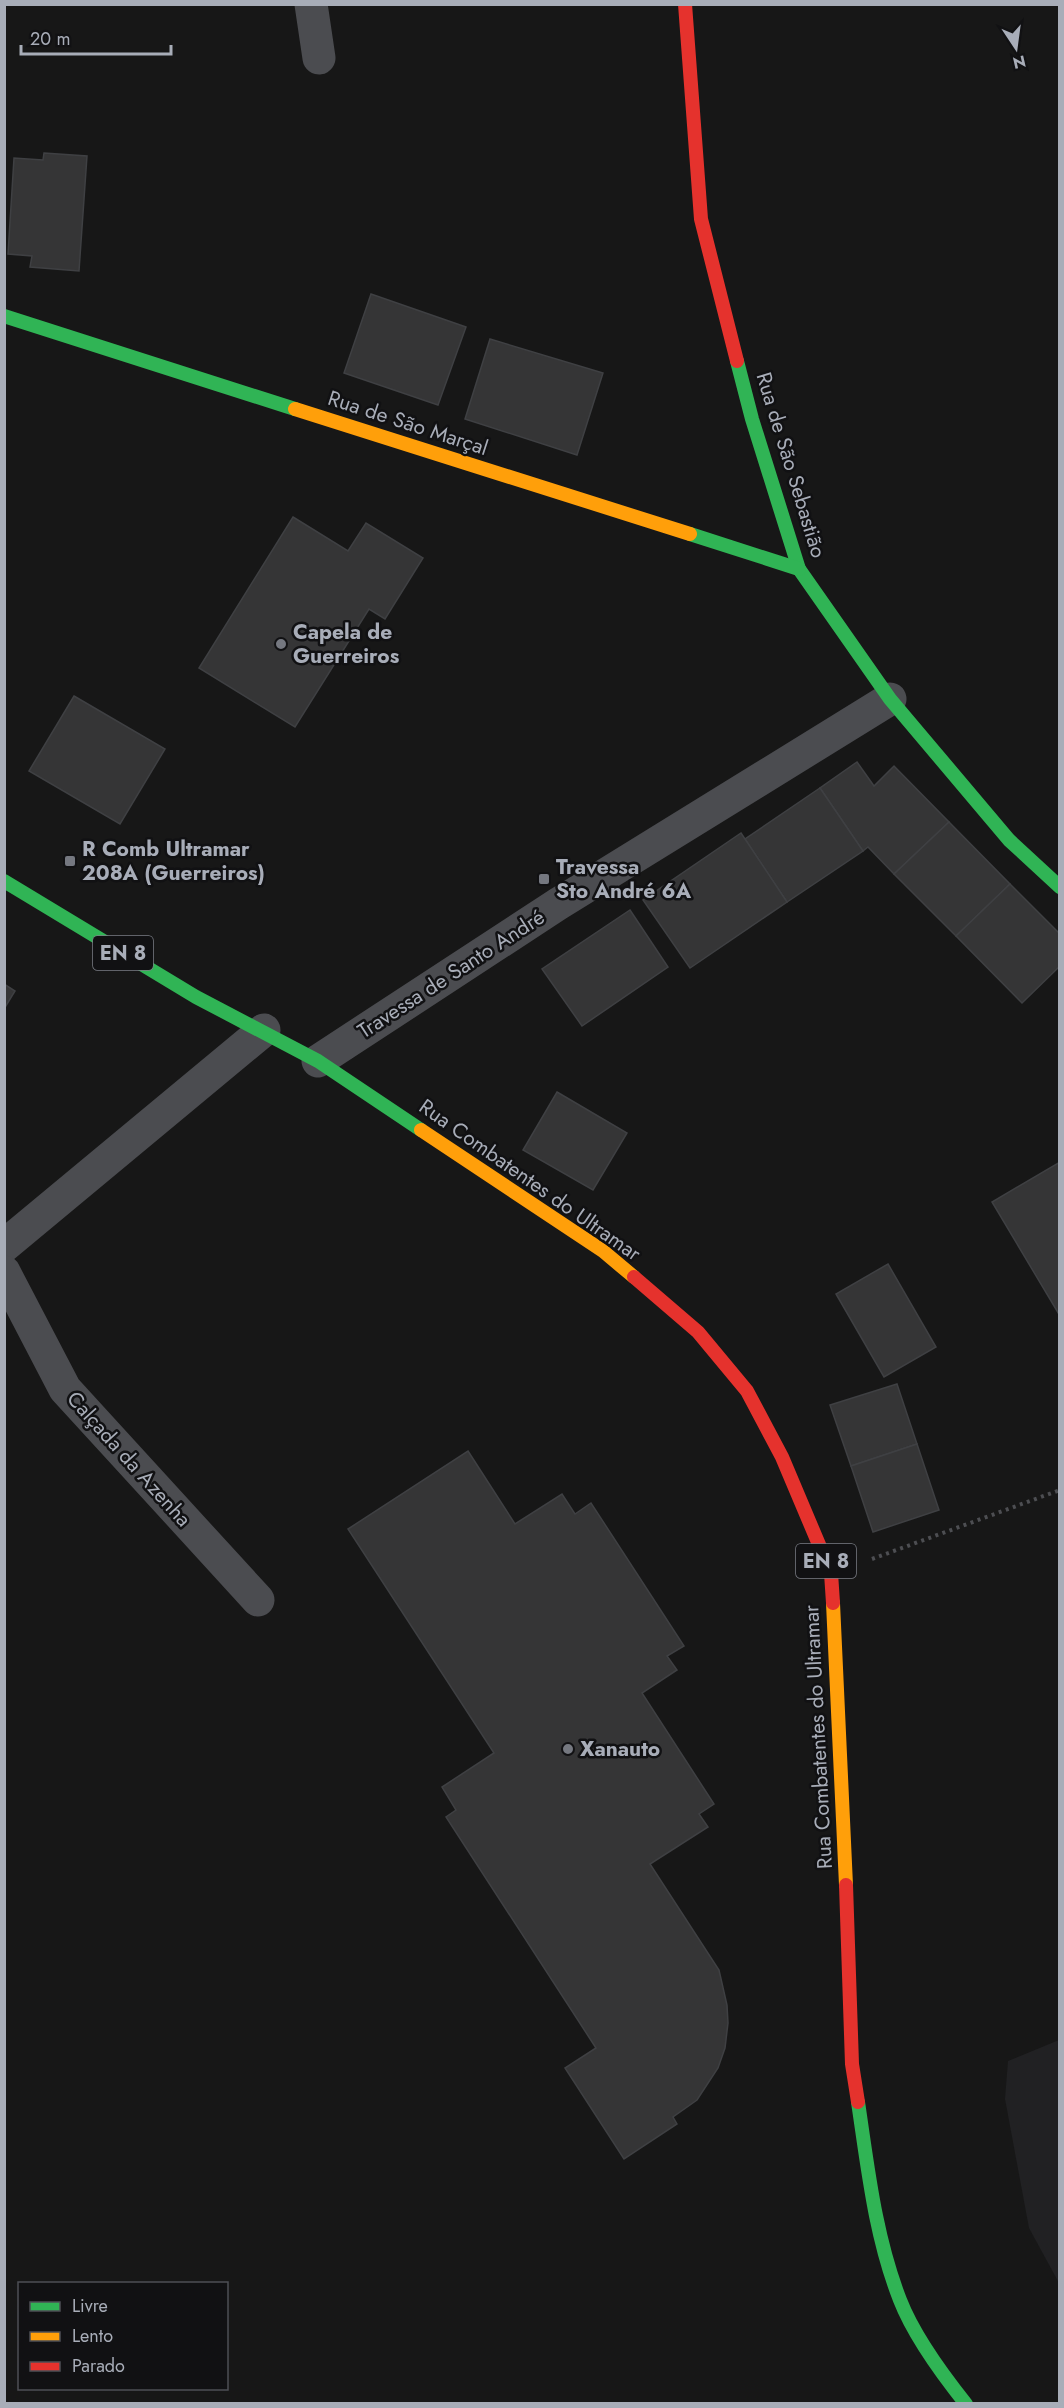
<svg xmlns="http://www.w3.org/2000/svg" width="1064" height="2408" font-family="Jost,sans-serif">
<rect width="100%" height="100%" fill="#171717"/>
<path fill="#212123" d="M1059 2040V2283L1029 2228 1005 2099 1008 2061Z"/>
<g fill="#353536" stroke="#3f4043" stroke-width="1.5">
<path d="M44 153 87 156 79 271 30 267 32 256 8 254 14 158 43 160Z"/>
<path d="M371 294 466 327 438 405 344 373Z"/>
<path d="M490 339 603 373 577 455 465 419Z"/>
<path d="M293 517 348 551 366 523 423 558 385 619 369 609 295 727 199 668Z"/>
<path d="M74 696 165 749 120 824 29 771Z"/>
<path d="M857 762 874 786 894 766 949 822 894 874 868 847 863 851 820 788Z"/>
<path d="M820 788 863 851 787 902 745 839Z"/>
<path d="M949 822 1010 884 956 936 894 874Z"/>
<path d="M741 833 787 902 690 968 643 900Z"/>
<path d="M1010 884 1060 934V966L1022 1003 956 936Z"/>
<path d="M630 910 668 967 582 1026 542 969Z"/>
<path d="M4 984 15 991 4 1009Z"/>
<path d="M557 1092 627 1133 593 1190 523 1150Z"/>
<path d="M1060 1162V1316L992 1202Z"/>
<path d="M888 1264 936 1347 884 1377 836 1294Z"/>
<path d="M897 1384 917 1444 851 1466 830 1405Z"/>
<path d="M917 1444 939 1510 873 1532 851 1466Z"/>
<path d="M468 1451 515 1524 562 1494 575 1514 591 1503 684 1646 667 1656 677 1670 642 1693 714 1804 699 1814 708 1827 650 1864 719 1970 727 2005 728 2023 725 2048 718 2068 697 2100 673 2117 677 2124 624 2159 565 2068 596 2048 446 1817 456 1810 442 1787 494 1753 348 1529Z"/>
</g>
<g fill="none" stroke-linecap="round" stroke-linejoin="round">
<path stroke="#4d4e52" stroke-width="4" stroke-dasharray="3 4.5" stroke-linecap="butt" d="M872 1559 1060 1490"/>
<g stroke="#4b4c50" stroke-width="33">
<path d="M311 4 319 58"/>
<path d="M318 1061 558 904 890 699"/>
<path d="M4 1246 264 1030"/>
<path d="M4 1272 65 1389 258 1600"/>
</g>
<g stroke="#30b455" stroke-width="14">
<path d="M4 316 295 409"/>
<path d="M737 361 752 419 799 569 890 699 1009 840 1060 887"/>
<path d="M690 534 799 569"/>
<path d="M4 881 196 997 318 1061 421 1130"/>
<path d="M858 2102C868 2169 875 2236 900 2300 914 2336 942 2374 966 2404"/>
</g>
<g stroke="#ff9f0a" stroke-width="14">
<path d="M295 409 690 534"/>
<path d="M421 1130 603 1251 634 1277"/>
<path d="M833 1603 846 1885"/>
</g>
<g stroke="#e5322d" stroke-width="14">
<path d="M685 4 701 219 737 361"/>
<path d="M634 1277 698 1332 747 1391 782 1457 831 1573 833 1603"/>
<path d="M846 1885 852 2064 858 2102"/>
</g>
</g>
<g fill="#757880" stroke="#111113" stroke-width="2">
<circle cx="281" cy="644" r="6"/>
<rect x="64" y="855" width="12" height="12" rx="3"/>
<rect x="538" y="873" width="12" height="12" rx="3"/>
<circle cx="568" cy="1749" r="6"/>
</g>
<g text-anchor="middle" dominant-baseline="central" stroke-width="5" stroke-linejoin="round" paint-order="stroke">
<g fill="#111113" stroke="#7b7e86" stroke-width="1.5">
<rect x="93" y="936" width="60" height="34" rx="4.5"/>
<rect x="796" y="1544" width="60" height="34" rx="4.5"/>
</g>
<g font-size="20" font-weight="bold" fill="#a8adb8">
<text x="123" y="953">EN 8</text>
<text x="826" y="1561">EN 8</text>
</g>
<g font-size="21" fill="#a8adb8" stroke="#111113">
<text transform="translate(408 423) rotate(18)">Rua de São Marçal</text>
<text transform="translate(791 465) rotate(73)">Rua de São Sebastião</text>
<text transform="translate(451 974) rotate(-33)">Travessa de Santo André</text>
<text transform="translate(530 1180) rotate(35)">Rua Combatentes do Ultramar</text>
<text transform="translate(129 1459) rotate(48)">Calçada da Azenha</text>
<text transform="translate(818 1737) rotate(-93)">Rua Combatentes do Ultramar</text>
</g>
<g font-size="21" font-weight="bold" fill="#a8adb8" stroke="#111113" text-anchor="start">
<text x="293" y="632">Capela de<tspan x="293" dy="24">Guerreiros</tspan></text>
<text x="82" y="849">R Comb Ultramar<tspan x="82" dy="24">208A (Guerreiros)</tspan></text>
<text x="556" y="867">Travessa<tspan x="556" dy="24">Sto André 6A</tspan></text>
<text x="580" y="1749">Xanauto</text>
</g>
</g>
<rect width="1064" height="2408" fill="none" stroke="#a8adb8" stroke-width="12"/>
<rect x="18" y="2282" width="210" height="108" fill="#111113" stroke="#4d4f55" stroke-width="1.5"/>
<rect x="30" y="2302" width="30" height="9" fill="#30b455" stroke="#4d4f55" stroke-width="1.5"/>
<text x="72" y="2312" font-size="18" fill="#a8adb8">Livre</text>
<rect x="30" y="2332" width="30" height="9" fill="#ff9f0a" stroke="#4d4f55" stroke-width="1.5"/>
<text x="72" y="2342" font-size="18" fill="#a8adb8">Lento</text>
<rect x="30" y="2362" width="30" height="9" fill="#e5322d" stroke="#4d4f55" stroke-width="1.5"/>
<text x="72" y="2372" font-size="18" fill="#a8adb8">Parado</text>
<g transform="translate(1016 48) rotate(167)" stroke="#111113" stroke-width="4.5" paint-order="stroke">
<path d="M0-4.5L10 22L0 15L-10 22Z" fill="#a8adb8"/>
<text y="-9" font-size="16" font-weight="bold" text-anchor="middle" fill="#a8adb8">N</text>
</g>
<path d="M21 45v9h150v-9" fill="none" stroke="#a8adb8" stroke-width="3"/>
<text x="30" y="45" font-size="18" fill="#a8adb8" stroke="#111113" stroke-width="4.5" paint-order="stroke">20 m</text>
</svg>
